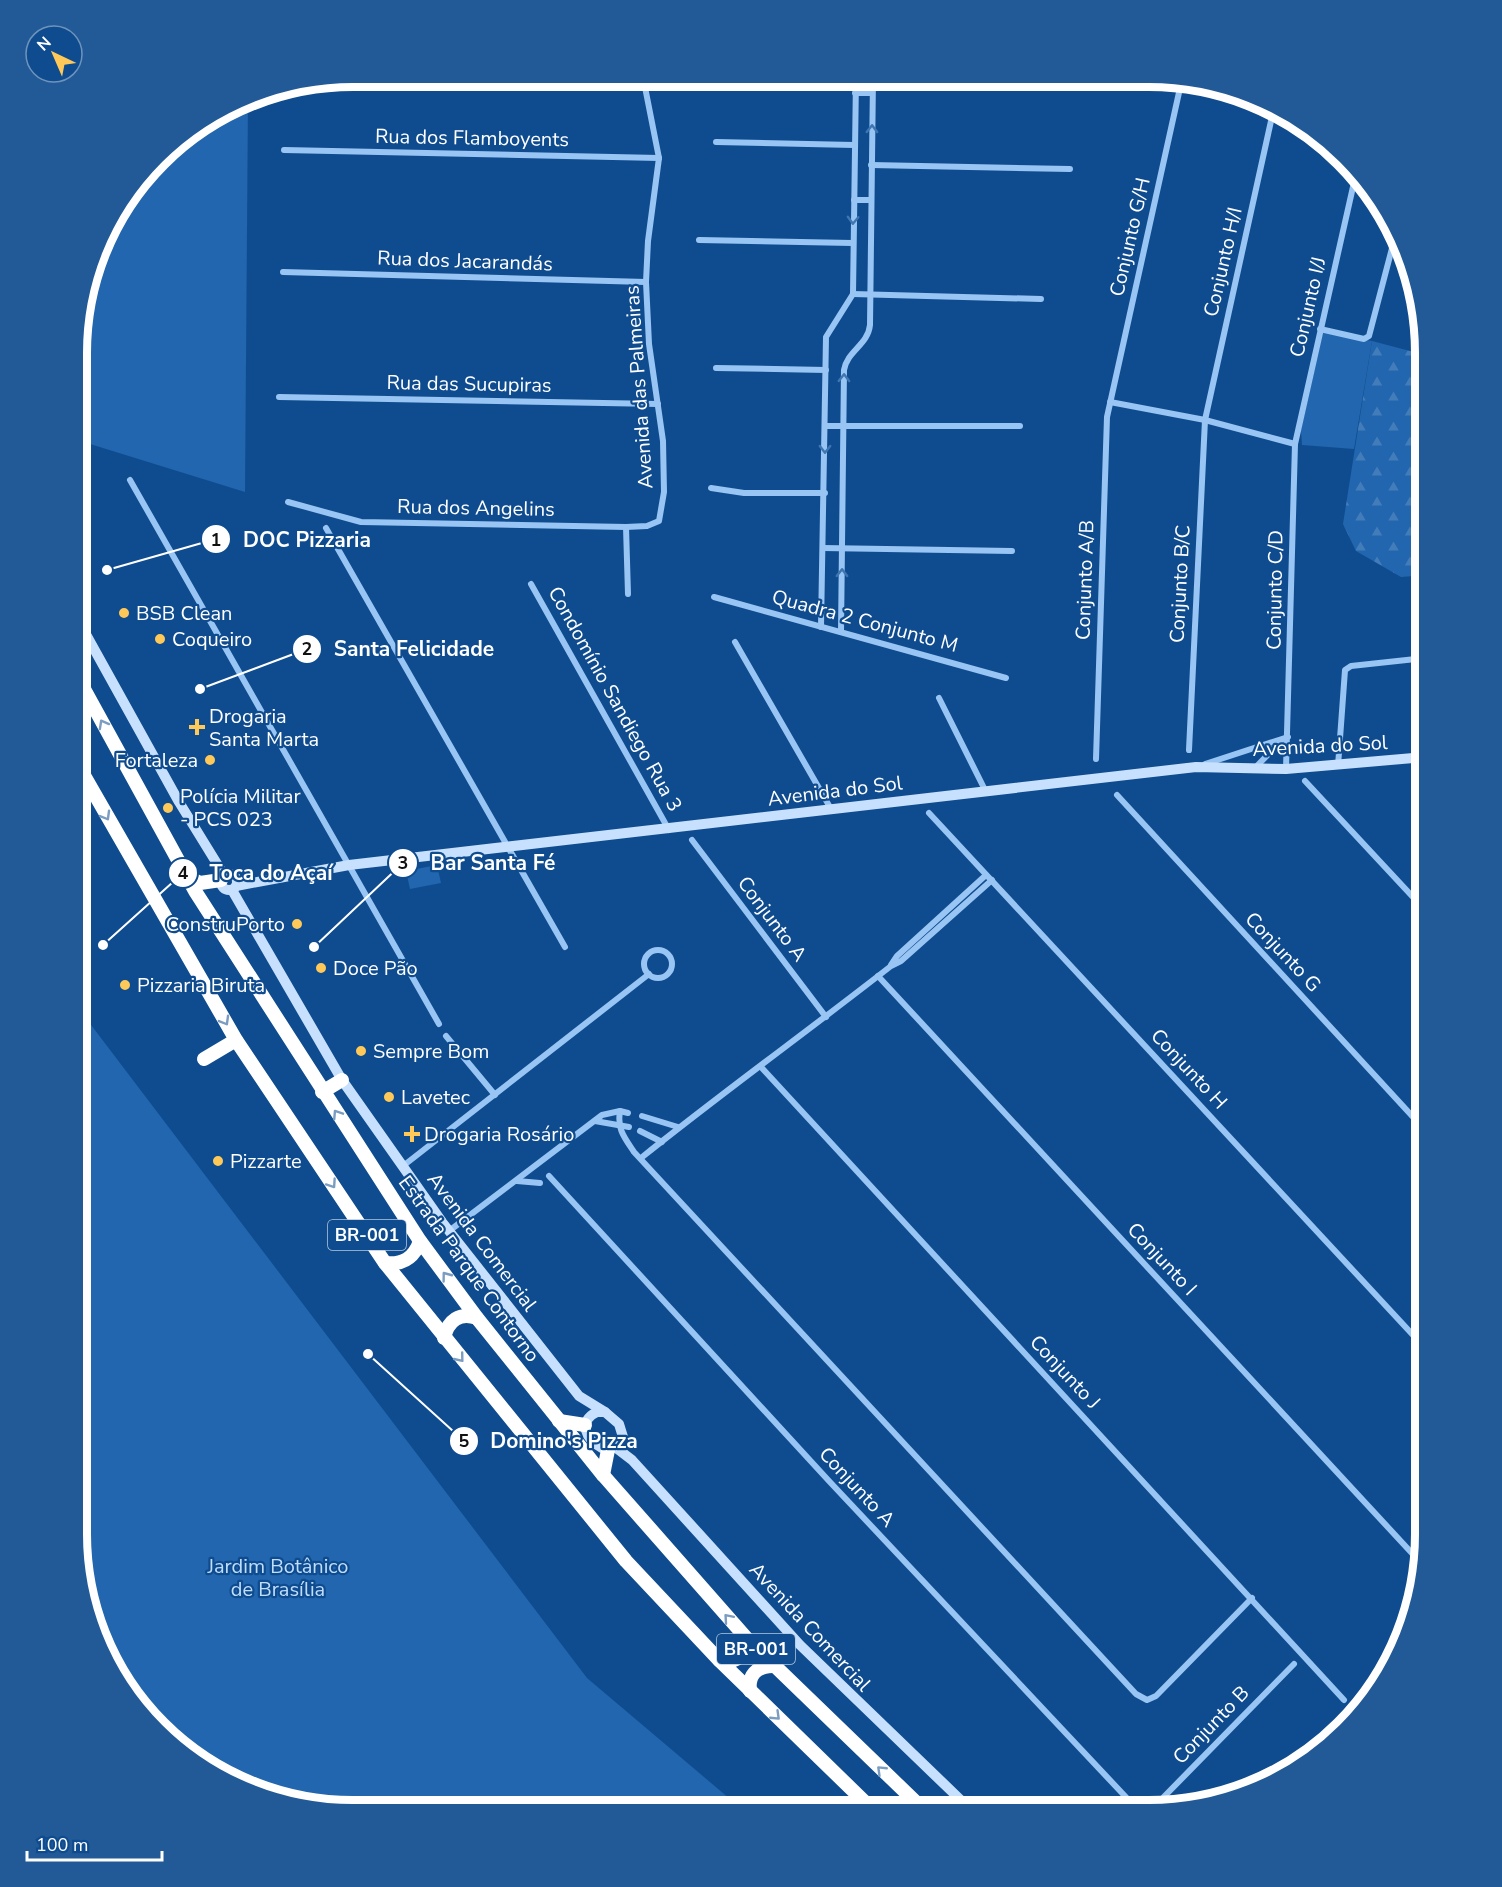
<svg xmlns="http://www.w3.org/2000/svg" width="1502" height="1887" font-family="'Nunito Sans',sans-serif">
<defs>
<pattern id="forest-firs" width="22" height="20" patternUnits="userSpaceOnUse" patternTransform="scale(1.5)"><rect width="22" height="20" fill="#2166ae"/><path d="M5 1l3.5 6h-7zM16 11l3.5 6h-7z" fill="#427dba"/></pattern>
</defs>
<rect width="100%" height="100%" fill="#0f4c8f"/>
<g fill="#2166ae">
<path d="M248 100 245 492 90 444 79 413V316L113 215 171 145Z"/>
<path d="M1325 332 1372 341 1354 449 1302 445 1301 430 1323 333Z"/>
<path d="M437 865 441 883 410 889 406 871Z"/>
<path d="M78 1003 82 1013 587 1678 743 1810H334L264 1796 199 1764 113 1672 86 1606 77 1535Z"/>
</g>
<path fill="url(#forest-firs)" d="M1372 341 1425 355V575L1401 577 1356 551 1343 524Z"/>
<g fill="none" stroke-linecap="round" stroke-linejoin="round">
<g stroke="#98c5f3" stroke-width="6">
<path d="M855 93H872"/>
<path d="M716 142 854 145"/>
<path d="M284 150 659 158"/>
<path d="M871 165 1070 169"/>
<path d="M854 200H871"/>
<path d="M699 240 852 243"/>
<path d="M283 272 646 282"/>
<path d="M853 294 1041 299"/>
<path d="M1320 329 1364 339 1369 336 1396 233"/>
<path d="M716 368 826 370"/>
<path d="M279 397 658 404"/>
<path d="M1110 402 1205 420 1295 444"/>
<path d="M825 426H1020"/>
<path d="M130 480 439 1024"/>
<path d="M711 488 744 493H825"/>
<path d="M288 502 361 522 626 527 647 526 659 521 664 492 663 441 649 344 646 282 648 241 659 158 643 77"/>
<path d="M626 527 628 594"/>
<path d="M326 528 565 947"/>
<path d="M823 548 1012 551"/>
<path d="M531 584 669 830"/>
<path d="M714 597 1006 678"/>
<path d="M821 627 826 337 853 294 856 78"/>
<path d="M841 632 844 370C847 351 868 345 870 325L873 78"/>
<path d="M735 642 831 809"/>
<path d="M939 698 986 792"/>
<path d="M1189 750 1205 420 1273 112"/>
<path d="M1096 759 1107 417 1182 79"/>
<path d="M1205 764 1288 737"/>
<path d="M1338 766 1345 670 1351 666 1425 658"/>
<path d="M1255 768 1281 741"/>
<path d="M1286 769 1295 444 1355 178"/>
<path d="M1305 781 1425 910"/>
<path d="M1117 795 1425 1130"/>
<path d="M929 813 1425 1348"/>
<path d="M692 840 826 1017"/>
<circle cx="658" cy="964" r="14"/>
<path d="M891 965 897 956 986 875"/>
<path d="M878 976 1421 1563"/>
<path d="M446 1036 495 1095"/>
<path d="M761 1067 1344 1700"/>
<path d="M620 1111C617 1129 624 1137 634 1152L1136 1694 1147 1700 1156 1696 1252 1598"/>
<path d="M642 1116 678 1127"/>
<path d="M595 1121 629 1127"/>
<path d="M640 1131 662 1142"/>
<path d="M641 1158C723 1092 808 1031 891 966L901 961 992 880"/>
<path d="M403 1166 649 974"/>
<path d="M549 1176 829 1481 1138 1810"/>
<path d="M517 1181 540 1183"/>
<path d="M449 1231 602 1115 620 1111 628 1113"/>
<path d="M1151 1810 1294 1664"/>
</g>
<g stroke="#c7e0fd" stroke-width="10">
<path d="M78 620 179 802 224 875"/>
<circle cx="229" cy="882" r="8"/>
<path d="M236 886 349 865 1196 767 1286 769 1425 757"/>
<path d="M232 890 342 1080 442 1222 579 1396 605 1412"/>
<path d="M597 1412H605L619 1424 623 1437 615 1447 602 1448C586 1440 577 1421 597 1412Z"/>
<path d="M615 1447 632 1460 800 1645 971 1810"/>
<path d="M1308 1758 1380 1683"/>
</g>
<g stroke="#fff" stroke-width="14">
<path d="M78 678 195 891 420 1241 477 1318 603 1475 749 1641 924 1810"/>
<path d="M78 765 236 1040 385 1263 626 1561 719 1660 873 1810"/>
<path d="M186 876 200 883 221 880"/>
<path d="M204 1059 236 1040"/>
<path d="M322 1092 342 1080"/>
<path d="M385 1263C403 1265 414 1258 420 1241"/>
<path d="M444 1338C448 1320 460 1312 477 1318"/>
<path d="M559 1421 585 1425"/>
<path d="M603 1475 608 1450"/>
<path d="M719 1660C735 1664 745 1657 749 1641"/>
<path d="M750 1691C748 1675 756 1667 772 1666"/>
</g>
</g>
<defs><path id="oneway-chevron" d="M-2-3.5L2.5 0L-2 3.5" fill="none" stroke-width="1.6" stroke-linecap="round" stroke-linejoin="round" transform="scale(1.5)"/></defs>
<g stroke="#3f76b2">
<use href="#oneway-chevron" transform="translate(872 129) rotate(-89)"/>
<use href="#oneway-chevron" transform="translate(853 220) rotate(92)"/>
<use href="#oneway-chevron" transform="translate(844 378) rotate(-89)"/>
<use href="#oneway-chevron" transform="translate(825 449) rotate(90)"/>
<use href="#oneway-chevron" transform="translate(842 573) rotate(-89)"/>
</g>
<g stroke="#7b9dc1">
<use href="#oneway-chevron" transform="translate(103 724) rotate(-119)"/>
<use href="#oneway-chevron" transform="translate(106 816) rotate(60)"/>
<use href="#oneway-chevron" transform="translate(225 1021) rotate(60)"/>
<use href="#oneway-chevron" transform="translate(337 1114) rotate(-123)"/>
<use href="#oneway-chevron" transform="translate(332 1184) rotate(56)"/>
<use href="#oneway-chevron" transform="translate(446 1276) rotate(-127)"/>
<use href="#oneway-chevron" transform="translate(460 1358) rotate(51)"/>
<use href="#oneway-chevron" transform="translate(728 1618) rotate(-131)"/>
<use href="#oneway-chevron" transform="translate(776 1716) rotate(44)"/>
<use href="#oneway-chevron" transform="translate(881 1770) rotate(-136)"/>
</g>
<g fill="#ffc95a" stroke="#0f4c8f" stroke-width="2">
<circle cx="124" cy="613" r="6"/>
<circle cx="160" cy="639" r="6"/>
<path d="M194 718h6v6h6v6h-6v6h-6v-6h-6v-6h6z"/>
<circle cx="210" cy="760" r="6"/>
<circle cx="168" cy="808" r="6"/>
<circle cx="297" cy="924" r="6"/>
<circle cx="321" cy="968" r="6"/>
<circle cx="125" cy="985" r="6"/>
<circle cx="361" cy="1051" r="6"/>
<circle cx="389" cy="1097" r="6"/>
<path d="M409 1125h6v6h6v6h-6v6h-6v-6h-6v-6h6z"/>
<circle cx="218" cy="1161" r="6"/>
</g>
<g text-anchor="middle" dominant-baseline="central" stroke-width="4.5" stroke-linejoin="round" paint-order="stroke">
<g fill="#0f4c8f" stroke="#b7c9dd" stroke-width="1.5">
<rect x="328" y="1220" width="78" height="30" rx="4.5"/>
<rect x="717" y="1634" width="78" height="30" rx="4.5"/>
</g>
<g font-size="18" font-weight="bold" fill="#fff">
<text x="367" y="1235">BR-001</text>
<text x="756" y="1649">BR-001</text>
</g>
<g font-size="20" fill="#fff" stroke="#0f4c8f">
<text transform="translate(472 138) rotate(1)">Rua dos Flamboyents</text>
<text transform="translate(1130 237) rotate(-77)">Conjunto G/H</text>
<text transform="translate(465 261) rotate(2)">Rua dos Jacarandás</text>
<text transform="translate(1223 262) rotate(-77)">Conjunto H/I</text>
<text transform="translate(1308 307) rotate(-77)">Conjunto I/J</text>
<text transform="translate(469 384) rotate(1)">Rua das Sucupiras</text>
<text transform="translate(639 387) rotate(-94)">Avenida das Palmeiras</text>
<text transform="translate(476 508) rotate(1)">Rua dos Angelins</text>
<text transform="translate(1085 580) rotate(-88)">Conjunto A/B</text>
<text transform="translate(1180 584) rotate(-87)">Conjunto B/C</text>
<text transform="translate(1275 590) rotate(-89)">Conjunto C/D</text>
<text transform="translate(865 621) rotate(15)">Quadra 2 Conjunto M</text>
<text transform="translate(615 699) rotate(61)">Condomínio Sandiego Rua 3</text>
<text transform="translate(1320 746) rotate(-3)">Avenida do Sol</text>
<text transform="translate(835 791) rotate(-7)">Avenida do Sol</text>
<text transform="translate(772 919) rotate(53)">Conjunto A</text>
<text transform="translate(1283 952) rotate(47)">Conjunto G</text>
<text transform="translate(1189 1069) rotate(47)">Conjunto H</text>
<text transform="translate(482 1242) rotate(53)">Avenida Comercial</text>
<text transform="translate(1162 1259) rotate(47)">Conjunto I</text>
<text transform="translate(469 1269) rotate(54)">Estrada Parque Contorno</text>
<text transform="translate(1065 1372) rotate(47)">Conjunto J</text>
<text transform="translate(857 1487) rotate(47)">Conjunto A</text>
<text transform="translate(810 1627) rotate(47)">Avenida Comercial</text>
<text transform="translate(1211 1725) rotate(-46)">Conjunto B</text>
</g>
<g font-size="20" fill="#fff" stroke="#0f4c8f" text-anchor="start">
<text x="136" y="613">BSB Clean</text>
<text x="172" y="639">Coqueiro</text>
<text x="209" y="716">Drogaria<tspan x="209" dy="23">Santa Marta</tspan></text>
<text x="198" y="760" text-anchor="end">Fortaleza</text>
<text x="180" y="796">Polícia Militar<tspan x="180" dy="23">- PCS 023</tspan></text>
<text x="285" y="924" text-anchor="end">ConstruPorto</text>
<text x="333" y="968">Doce Pão</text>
<text x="137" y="985">Pizzaria Biruta</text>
<text x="373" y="1051">Sempre Bom</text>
<text x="401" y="1097">Lavetec</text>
<text x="424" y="1134">Drogaria Rosário</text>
<text x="230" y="1161">Pizzarte</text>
</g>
<g font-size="20" fill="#bfdefe" stroke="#0f4c8f">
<text x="278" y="1566">Jardim Botânico<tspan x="278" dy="23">de Brasília</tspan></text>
</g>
</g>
<path d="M0 0H1502V1887H0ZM353 87H1149A266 266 0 0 1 1415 353V1534A266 266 0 0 1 1149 1800H353A266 266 0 0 1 87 1534V353A266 266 0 0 1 353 87Z" fill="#225a98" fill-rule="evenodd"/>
<path fill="none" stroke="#fff" stroke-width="8" d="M353 87H1149A266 266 0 0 1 1415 353V1534A266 266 0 0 1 1149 1800H353A266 266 0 0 1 87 1534V353A266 266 0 0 1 353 87Z"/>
<path fill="none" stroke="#fff" stroke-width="2" d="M107 570L216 539M200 689L307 649M314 947L403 863M103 945L183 873M368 1354L464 1441"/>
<g fill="#fff" stroke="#0f4c8f" stroke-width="2">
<circle cx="107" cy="570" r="6"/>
<circle cx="200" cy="689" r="6"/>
<circle cx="314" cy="947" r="6"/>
<circle cx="103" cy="945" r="6"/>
<circle cx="368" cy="1354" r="6"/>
<circle cx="216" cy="539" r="15"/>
<circle cx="307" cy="649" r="15"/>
<circle cx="403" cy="863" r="15"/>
<circle cx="183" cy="873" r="15"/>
<circle cx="464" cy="1441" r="15"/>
</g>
<g font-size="18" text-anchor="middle" font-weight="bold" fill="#111">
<text x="216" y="546">1</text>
<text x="307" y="655">2</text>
<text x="403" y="869">3</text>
<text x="183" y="879">4</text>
<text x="464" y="1447">5</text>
</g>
<g font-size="21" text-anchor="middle" font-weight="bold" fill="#fff" stroke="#0f4c8f" stroke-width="4.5" stroke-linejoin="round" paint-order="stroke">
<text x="307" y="547">DOC Pizzaria</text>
<text x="414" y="656">Santa Felicidade</text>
<text x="493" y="870">Bar Santa Fé</text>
<text x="271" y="880">Toca do Açaí</text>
<text x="564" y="1448">Domino's Pizza</text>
</g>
<g transform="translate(54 54) rotate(316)"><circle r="28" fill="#0f4c8f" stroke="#6f94bc" stroke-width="1.5"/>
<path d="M0-4.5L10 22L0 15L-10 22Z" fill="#ffc95a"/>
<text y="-9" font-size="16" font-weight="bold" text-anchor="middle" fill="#ffffff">N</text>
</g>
<path d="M27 1851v9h135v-9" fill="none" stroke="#ffffff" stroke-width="3"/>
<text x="36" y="1851" font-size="18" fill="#ffffff" stroke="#0f4c8f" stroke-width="4.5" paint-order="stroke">100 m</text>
</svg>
